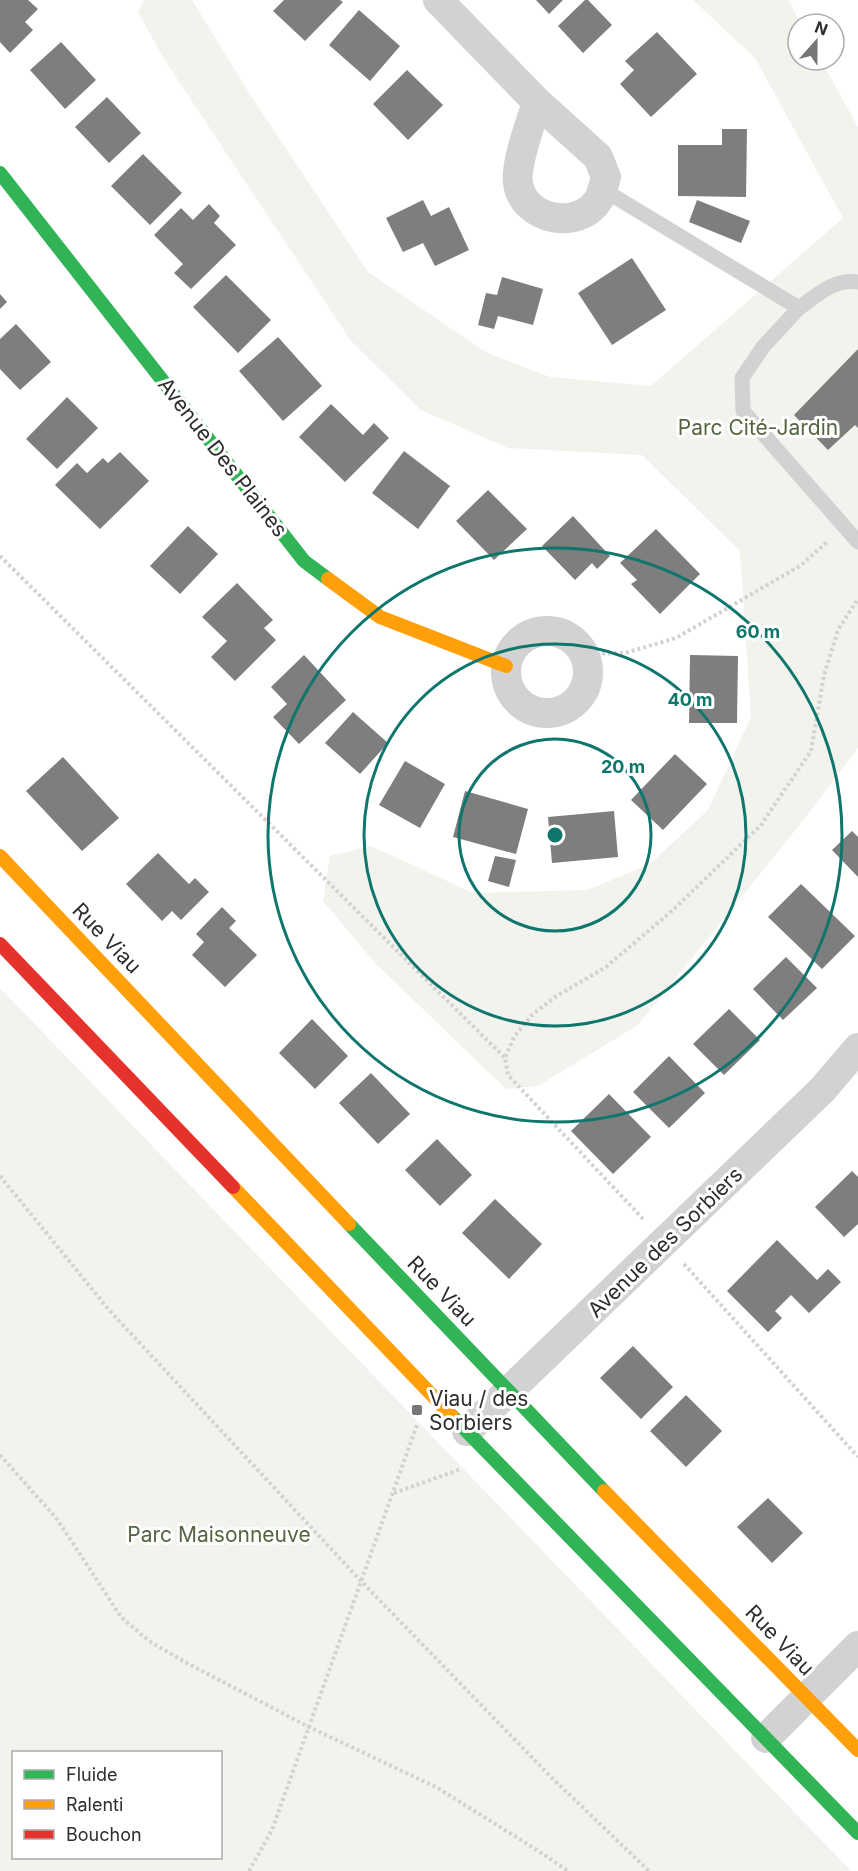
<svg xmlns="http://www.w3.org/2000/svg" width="858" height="1871" font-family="Inter,sans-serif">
<rect width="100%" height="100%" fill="#fff"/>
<g fill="#f1f3ec" fill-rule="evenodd">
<path d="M144 0H192L251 96 368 272 487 353 550 377 651 386 843 218 755 58 693 0H788L801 24H798V60H821L858 127V748L798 827 638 1025 538 1086 506 1089 375 963 323 901 330 856 371 846 473 893 588 890 650 864 708 810 751 717 740 551 642 455 508 448 421 410 351 341 164 59 138 12Z"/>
<path d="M0 988 851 1871H0ZM14 1752H220V1858H14Z"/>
</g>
<g fill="#7e7e7e">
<path d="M0 0H28L38 9 25 22 33 30 10 53 0 42Z"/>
<path d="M284 0H340L343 2 305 41 273 11Z"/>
<path d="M536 0H563L549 14Z"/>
<path d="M585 0H588L612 25 583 53 558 26Z"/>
<path d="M359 10 400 46 370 81 329 45Z"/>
<path d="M657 32 697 74 651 117 620 84 634 70 625 61Z"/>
<path d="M61 42 96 80 65 109 30 70Z"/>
<path d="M407 70 443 105 408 140 373 104Z"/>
<path d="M107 97 141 133 109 163 75 127Z"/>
<path d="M722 129H747L746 197 678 196V145H722Z"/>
<path d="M143 154 182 193 150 225 111 186Z"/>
<path d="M423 200 431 216 449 207 469 250 435 266 423 243 403 252 386 218Z"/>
<path d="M697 200 750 221 741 243 689 222Z"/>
<path d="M209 204 220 216 214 223 236 245 191 289 174 273 183 264 154 235 181 208 193 220Z"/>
<path d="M632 258 666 310 612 345 578 293Z"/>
<path d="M226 275 271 320 238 353 193 307Z"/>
<path d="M502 277 543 289 533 325 498 316 494 329 478 325 486 293 497 295Z"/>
<path d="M0 294 7 302 0 309Z"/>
<path d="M16 324 51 362 20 390 0 369V339Z"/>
<path d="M278 337 322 386 283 421 239 371Z"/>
<path d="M858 349V428L855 425 828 450 794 415Z"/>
<path d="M67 397 98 428 57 469 26 439Z"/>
<path d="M331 404 363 435 374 423 389 438 345 482 299 437Z"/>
<path d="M404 451 450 486 418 529 372 493Z"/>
<path d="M120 452 149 481 100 529 55 485 77 463 87 473 103 458 108 463Z"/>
<path d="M488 490 527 529 494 560 456 521Z"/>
<path d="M573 516 610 556 597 569 592 563 575 580 542 546Z"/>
<path d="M188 526 218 554 180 594 150 566Z"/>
<path d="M656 529 700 574 660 614 631 584 637 580 620 563Z"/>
<path d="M237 583 273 620 264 628 276 640 235 681 211 657 227 641 202 617Z"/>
<path d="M304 655 346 700 299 744 273 717 287 704 271 687Z"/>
<path d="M690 655 738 656 737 723H689Z"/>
<path d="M353 712 388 743 360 774 325 743Z"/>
<path d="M675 754 707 784 663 830 631 800Z"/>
<path d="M63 757 119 818 82 851 26 791Z"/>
<path d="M405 761 445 784 420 828 379 805Z"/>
<path d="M465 791 528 809 516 854 453 837Z"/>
<path d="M614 811 618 857 552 863 548 817Z"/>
<path d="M852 831 858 837V877L832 850Z"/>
<path d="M158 853 189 884 195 878 209 892 181 920 172 911 162 921 126 884Z"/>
<path d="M495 856 516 860 509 887 488 881Z"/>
<path d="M801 884 855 936 822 969 768 917Z"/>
<path d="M222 907 236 921 229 928 257 955 225 987 192 955 204 942 196 934Z"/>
<path d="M786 957 817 988 783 1020 753 989Z"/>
<path d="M729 1009 760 1040 724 1075 693 1044Z"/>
<path d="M312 1019 348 1056 315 1089 279 1053Z"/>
<path d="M669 1056 705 1093 669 1128 633 1092Z"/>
<path d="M371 1073 410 1114 378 1144 339 1103Z"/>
<path d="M609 1094 651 1137 613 1174 571 1131Z"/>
<path d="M437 1139 472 1175 440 1206 405 1170Z"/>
<path d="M852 1171 858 1177V1224L844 1237 815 1207Z"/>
<path d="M495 1199 542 1244 509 1279 462 1233Z"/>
<path d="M777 1240 817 1280 828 1269 841 1282 809 1313 791 1295 775 1311 782 1318 768 1332 727 1291Z"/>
<path d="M633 1346 673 1387 641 1419 600 1378Z"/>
<path d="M686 1395 722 1431 686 1467 650 1431Z"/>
<path d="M768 1498 803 1533 772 1563 737 1527Z"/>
</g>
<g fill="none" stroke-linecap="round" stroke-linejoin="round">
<g stroke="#d2d2d2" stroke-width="4" stroke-dasharray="3 3" stroke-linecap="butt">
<path d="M0 556 505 1058"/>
<path d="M584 654 625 653 676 638 800 566 828 541"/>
<path d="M0 1176 109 1310 360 1580 551 1777 649 1871"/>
<path d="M643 1219 508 1075 505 1058 514 1037 532 1015 555 997 606 967 673 910 761 825 811 751 824 675 838 630 858 599"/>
<path d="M684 1264 858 1457"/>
<path d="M0 1455 57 1519 121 1617 149 1641 183 1661 309 1727 436 1787 537 1850 568 1871"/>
<path d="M394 1493 461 1469"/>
<path d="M249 1871 272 1830 417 1425"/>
</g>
<g stroke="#d2d2d2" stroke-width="15">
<path d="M602 189 799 308 763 347 742 378 743 411 858 542"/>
<path d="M799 308C817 295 835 278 858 282"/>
</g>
<g stroke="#d2d2d2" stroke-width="30">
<path d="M438 0 537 102 598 157 606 177C604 184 602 193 599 199 580 231 523 221 518 183 515 164 531 122 537 102"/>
<circle cx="547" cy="672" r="41"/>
<path d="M467 1431 822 1090 858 1048"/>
<path d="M766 1738 858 1646"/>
</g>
<g stroke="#30b455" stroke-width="14">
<path d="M0 173 304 561 328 579"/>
<path d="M349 1224 604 1491"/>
<path d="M452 1416 858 1833"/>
</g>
<g stroke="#ff9f0a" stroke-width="14">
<path d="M328 579 380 617 506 666"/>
<path d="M0 856 349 1224"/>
<path d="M233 1187 452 1416"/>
<path d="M604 1491 858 1750"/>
</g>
<path stroke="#e5322d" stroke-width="14" d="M0 944 233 1187"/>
</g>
<g fill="none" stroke="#0f766e" stroke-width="3">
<circle cx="555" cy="835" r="96"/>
<circle cx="555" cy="835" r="191"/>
<circle cx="555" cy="835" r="287"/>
</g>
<rect fill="#767676" stroke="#fff" stroke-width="2" x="411" y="1404" width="12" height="12" rx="3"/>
<g text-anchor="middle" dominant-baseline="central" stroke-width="6" stroke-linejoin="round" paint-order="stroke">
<g font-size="21" fill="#54653f" stroke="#fff">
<text x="758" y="427">Parc Cité-Jardin</text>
<text x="219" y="1534">Parc Maisonneuve</text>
</g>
<g font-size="21" fill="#2d2d2d" stroke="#fff">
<text transform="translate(223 457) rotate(52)">Avenue Des Plaines</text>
<text transform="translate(107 938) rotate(46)">Rue Viau</text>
<text transform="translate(665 1242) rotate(-44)">Avenue des Sorbiers</text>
<text transform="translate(442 1291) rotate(46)">Rue Viau</text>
<text transform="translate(780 1640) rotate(46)">Rue Viau</text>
</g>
<g font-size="21" fill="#2d2d2d" stroke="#fff" text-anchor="start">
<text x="429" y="1398">Viau / des<tspan x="429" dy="24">Sorbiers</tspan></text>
</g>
</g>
<circle cx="555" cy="835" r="9" fill="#0f766e" stroke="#fff" stroke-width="3"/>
<g font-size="18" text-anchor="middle" font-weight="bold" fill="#0f766e" stroke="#fff" stroke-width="6" stroke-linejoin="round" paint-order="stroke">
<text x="758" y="638">60 m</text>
<text x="690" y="706">40 m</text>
<text x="623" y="773">20 m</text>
</g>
<rect x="12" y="1751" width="210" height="108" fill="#ffffff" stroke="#ababab" stroke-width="1.5"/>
<rect x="24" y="1770" width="30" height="9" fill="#30b455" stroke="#ababab" stroke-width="1.5"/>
<text x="66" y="1781" font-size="18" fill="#2d2d2d">Fluide</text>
<rect x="24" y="1800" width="30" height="9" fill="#ff9f0a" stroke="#ababab" stroke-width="1.5"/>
<text x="66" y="1811" font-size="18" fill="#2d2d2d">Ralenti</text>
<rect x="24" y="1830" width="30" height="9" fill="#e5322d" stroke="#ababab" stroke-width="1.5"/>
<text x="66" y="1841" font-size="18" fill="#2d2d2d">Bouchon</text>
<g transform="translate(816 42) rotate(21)"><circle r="28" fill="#ffffff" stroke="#ababab" stroke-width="1.5"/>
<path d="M0-4.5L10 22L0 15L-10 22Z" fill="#767676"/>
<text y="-9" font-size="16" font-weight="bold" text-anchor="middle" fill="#2d2d2d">N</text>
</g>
</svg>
